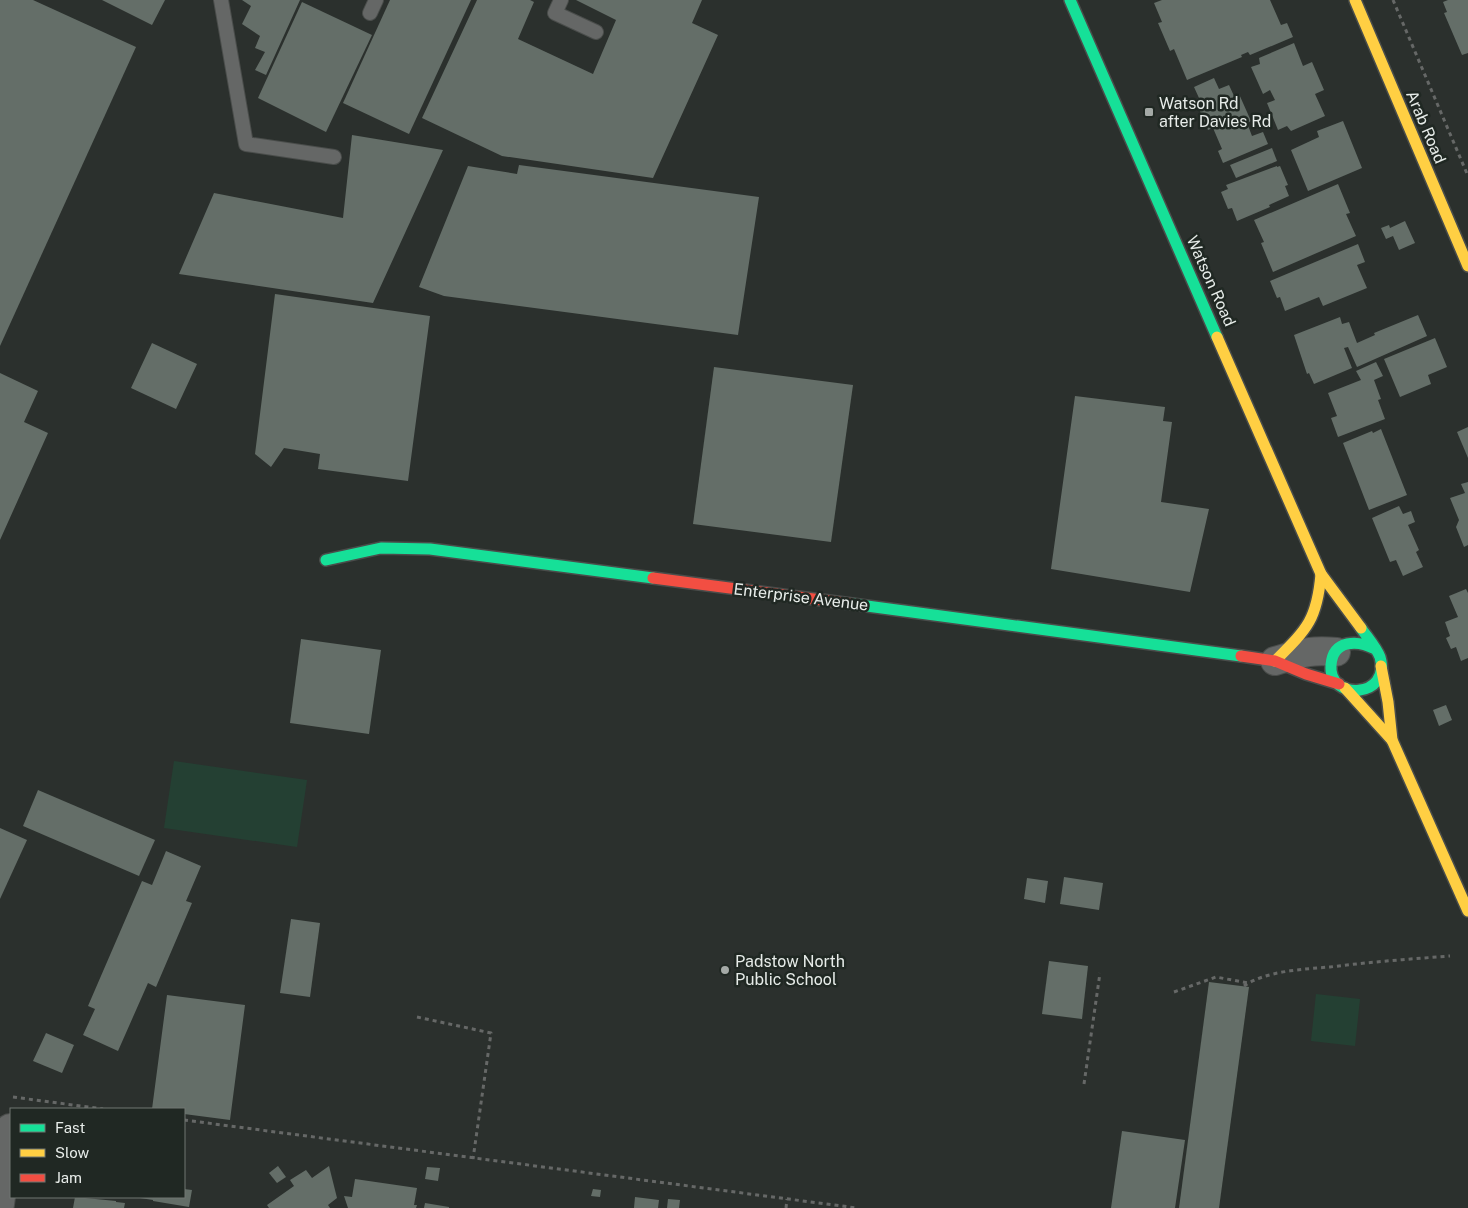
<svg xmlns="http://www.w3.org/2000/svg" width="1468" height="1208" font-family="'Public Sans',sans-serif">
<rect width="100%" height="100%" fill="#2b302d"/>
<g fill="#244033">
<path d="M174 761 307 780 297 847 164 828Z"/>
<path d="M1316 994 1360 999 1355 1046 1311 1041Z"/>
</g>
<g fill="#646e68">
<path d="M0 0H33L136 47 0 346Z"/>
<path d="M102 0H165L152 25Z"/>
<path d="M242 0H300L266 75 255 70 265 52 255 48 260 36 242 24 251 6Z"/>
<path d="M390 0H471L409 134 343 103Z"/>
<path d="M477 0H530L534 2 518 39 593 74 616 20 576 0H702L692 23 718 35 653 178 502 156 422 118Z"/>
<path d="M1162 0H1270L1281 25 1287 23 1293 37 1250 55 1248 52 1241 55 1242 57 1187 80 1174 49 1170 51 1158 23 1162 22 1154 3Z"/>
<path d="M1448 0H1468V53L1462 55 1444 13 1447 12 1443 2Z"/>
<path d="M302 2 372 35 326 132 258 98Z"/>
<path d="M1294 43 1303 66 1312 62 1324 90 1315 94 1325 116 1291 131 1287 126 1278 130 1267 103 1275 100 1270 90 1263 94 1251 67 1260 64 1259 58Z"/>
<path d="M1214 78 1219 89 1229 85 1234 96 1239 94 1251 121 1247 123 1252 136 1263 132 1268 144 1223 163 1218 151 1222 149 1213 128 1208 130 1195 100 1199 98 1194 87Z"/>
<path d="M1343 121 1362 168 1308 191 1291 150 1319 137 1317 131Z"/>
<path d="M352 135 443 150 373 303 179 274 214 193 343 218Z"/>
<path d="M1272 148 1277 161 1236 178 1230 165Z"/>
<path d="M519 165 759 197 738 335 444 296 419 287 468 166 517 174Z"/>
<path d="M1277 166V167L1280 166 1288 185 1285 186 1289 196 1269 205 1270 207 1237 221 1232 208 1228 209 1221 192 1228 189 1226 185Z"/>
<path d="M1338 184 1350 213 1346 214 1356 236 1273 272 1261 243 1264 242 1254 220Z"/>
<path d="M1405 221 1415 243 1399 250 1393 236 1386 239 1381 228 1389 225 1390 228Z"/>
<path d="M1358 244 1365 262 1357 265 1367 288 1323 306 1319 297 1285 311 1280 297 1277 298 1270 281Z"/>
<path d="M275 294 430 316 408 481 318 469 320 454 284 448 271 467 255 454Z"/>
<path d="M1418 315 1427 336 1357 367 1348 347 1344 348 1352 368 1314 384 1309 373 1307 374 1294 335 1340 317 1342 324 1349 322 1357 343 1375 335 1374 333Z"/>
<path d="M1435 338 1447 367 1428 375 1431 384 1400 397 1384 359Z"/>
<path d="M152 343 197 364 176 409 131 388Z"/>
<path d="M1376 362 1383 376 1374 380 1381 399 1378 400 1385 419 1338 437 1331 418 1337 416 1328 393 1361 380 1356 371Z"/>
<path d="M714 367 853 385 831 542 693 524Z"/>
<path d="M0 373 38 391 24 422 48 433 0 540Z"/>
<path d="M1075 396 1165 407 1163 421 1172 422 1161 502 1209 509 1190 592 1051 569Z"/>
<path d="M1468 427V458L1457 432Z"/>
<path d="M1381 429 1407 495 1369 510 1343 443 1372 431 1373 433Z"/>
<path d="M1468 482V545L1464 547 1456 527 1459 520 1450 498 1465 493 1461 484Z"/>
<path d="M1399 506 1403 514 1411 511 1415 522 1408 525 1419 550 1416 552 1423 567 1403 576 1396 560 1390 562 1372 518Z"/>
<path d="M1466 589 1468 593V658L1461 661 1456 647 1451 649 1446 638 1450 636 1445 622 1458 617 1449 596Z"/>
<path d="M301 639 381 650 369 734 290 723Z"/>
<path d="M1446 705 1452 720 1439 726 1433 710Z"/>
<path d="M38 790 155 840 139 876 23 826Z"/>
<path d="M0 828 27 840 0 899Z"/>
<path d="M166 851 201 866 186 901 192 903 156 987 148 983 118 1051 83 1035 95 1009 88 1006 142 881 152 885Z"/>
<path d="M1064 877 1103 883 1099 910 1060 904Z"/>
<path d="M1027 878 1048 881 1045 903 1024 899Z"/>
<path d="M291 919 320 923 310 997 280 993Z"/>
<path d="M1049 961 1088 966 1082 1019 1042 1014Z"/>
<path d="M1209 982 1249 987 1219 1208H1179Z"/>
<path d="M167 995 245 1005 230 1120 184 1114V1109H152Z"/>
<path d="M46 1033 74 1045 62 1073 33 1061Z"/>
<path d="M1122 1131 1185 1140 1175 1208H1111Z"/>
<path d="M278 1166 286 1177 277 1183 269 1173Z"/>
<path d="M329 1166 337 1198 328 1205 330 1208H269L267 1205 294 1186 290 1180 306 1170 312 1178Z"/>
<path d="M427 1167 440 1168 438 1181 425 1179Z"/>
<path d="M355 1179 417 1188 414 1205H417L416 1208H348L344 1196 352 1197Z"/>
<path d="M184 1189 192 1190 189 1207 153 1201V1200L140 1198 184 1197Z"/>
<path d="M593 1189 601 1190 600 1197 591 1196Z"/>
<path d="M75 1197 116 1201V1202L125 1203 124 1208H73Z"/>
<path d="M635 1197 659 1200 658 1208H634Z"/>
<path d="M668 1199 680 1200 679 1208H667Z"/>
<path d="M425 1203 449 1207V1208H424Z"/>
</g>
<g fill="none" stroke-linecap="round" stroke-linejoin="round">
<g stroke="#4a4d4b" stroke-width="16">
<g id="lane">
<path d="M221 0 246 144 334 157"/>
<path d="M561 0 555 13 596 32"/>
<path d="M370 13 376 0"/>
</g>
</g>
<g stroke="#4a4d4b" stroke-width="30">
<g id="street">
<path d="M1275 661C1299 654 1310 649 1336 652"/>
<path d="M0 1204 10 1128"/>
</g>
</g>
<g stroke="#4a4d4b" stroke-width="14">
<g id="fast">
<path d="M1070 0 1217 337"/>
<path d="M326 560 381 548 430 549 653 578"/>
<path d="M852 604 1241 656"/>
<path d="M1361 628C1367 637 1376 647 1380 657 1392 698 1328 702 1331 665 1333 639 1358 640 1375 649"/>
</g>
</g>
<g stroke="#4a4d4b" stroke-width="14">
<g id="slow">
<path d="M1355 0 1468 266"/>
<path d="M1217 337 1321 574 1361 628"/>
<path d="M1275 661C1307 629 1317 620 1321 574"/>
<path d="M1381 666 1388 702 1392 740 1468 911"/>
<path d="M1345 688 1392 740"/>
</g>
</g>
<g stroke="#4a4d4b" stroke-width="14">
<g id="jam">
<path d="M653 578 852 604"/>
<path d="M1241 656 1275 661 1306 674 1339 684"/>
</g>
</g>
<g stroke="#666867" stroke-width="3" stroke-dasharray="4 4" stroke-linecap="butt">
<path d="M1393 0 1468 176"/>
<path d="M1244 986C1265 971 1304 969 1330 967 1370 962 1410 959 1450 956"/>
<path d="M1174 992 1216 977 1248 983"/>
<path d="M417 1017 491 1033 473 1159"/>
<path d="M1084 1084 1100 973"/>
<path d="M13 1097 103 1109"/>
<path d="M184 1120 857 1208"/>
<path d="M786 1208 787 1199"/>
</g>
<use href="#lane" stroke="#656766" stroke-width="14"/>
<use href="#street" stroke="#656766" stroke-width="28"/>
<use href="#fast" stroke="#16e098" stroke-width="11"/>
<use href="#slow" stroke="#ffcf43" stroke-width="11"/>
<use href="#jam" stroke="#f24e42" stroke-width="11"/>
</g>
<g fill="#a5aaa7" stroke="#202823" stroke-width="2">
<rect x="1144" y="107" width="10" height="10" rx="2.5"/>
<circle cx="725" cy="970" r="5"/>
</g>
<g text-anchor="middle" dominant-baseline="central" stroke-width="5" stroke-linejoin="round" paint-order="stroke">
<g font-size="16" fill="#e7ece9" stroke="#202823" text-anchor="start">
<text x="1159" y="103">Watson Rd<tspan x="1159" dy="18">after Davies Rd</tspan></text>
<text x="735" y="961">Padstow North<tspan x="735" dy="18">Public School</tspan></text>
</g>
<g font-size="16" fill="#e7ece9" stroke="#202823">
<text transform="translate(1426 127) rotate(67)">Arab Road</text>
<text transform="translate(1211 281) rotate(66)">Watson Road</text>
<text transform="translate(801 597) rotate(7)">Enterprise Avenue</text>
</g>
</g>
<rect x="10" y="1108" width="175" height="90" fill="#202823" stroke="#707672"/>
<rect x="20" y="1124" width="25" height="8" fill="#16e098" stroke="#707672"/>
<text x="55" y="1133" font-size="15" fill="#e7ece9">Fast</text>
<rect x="20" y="1149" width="25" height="8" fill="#ffcf43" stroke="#707672"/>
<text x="55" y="1158" font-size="15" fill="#e7ece9">Slow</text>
<rect x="20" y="1174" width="25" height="8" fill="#f24e42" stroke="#707672"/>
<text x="55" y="1183" font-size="15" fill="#e7ece9">Jam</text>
</svg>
